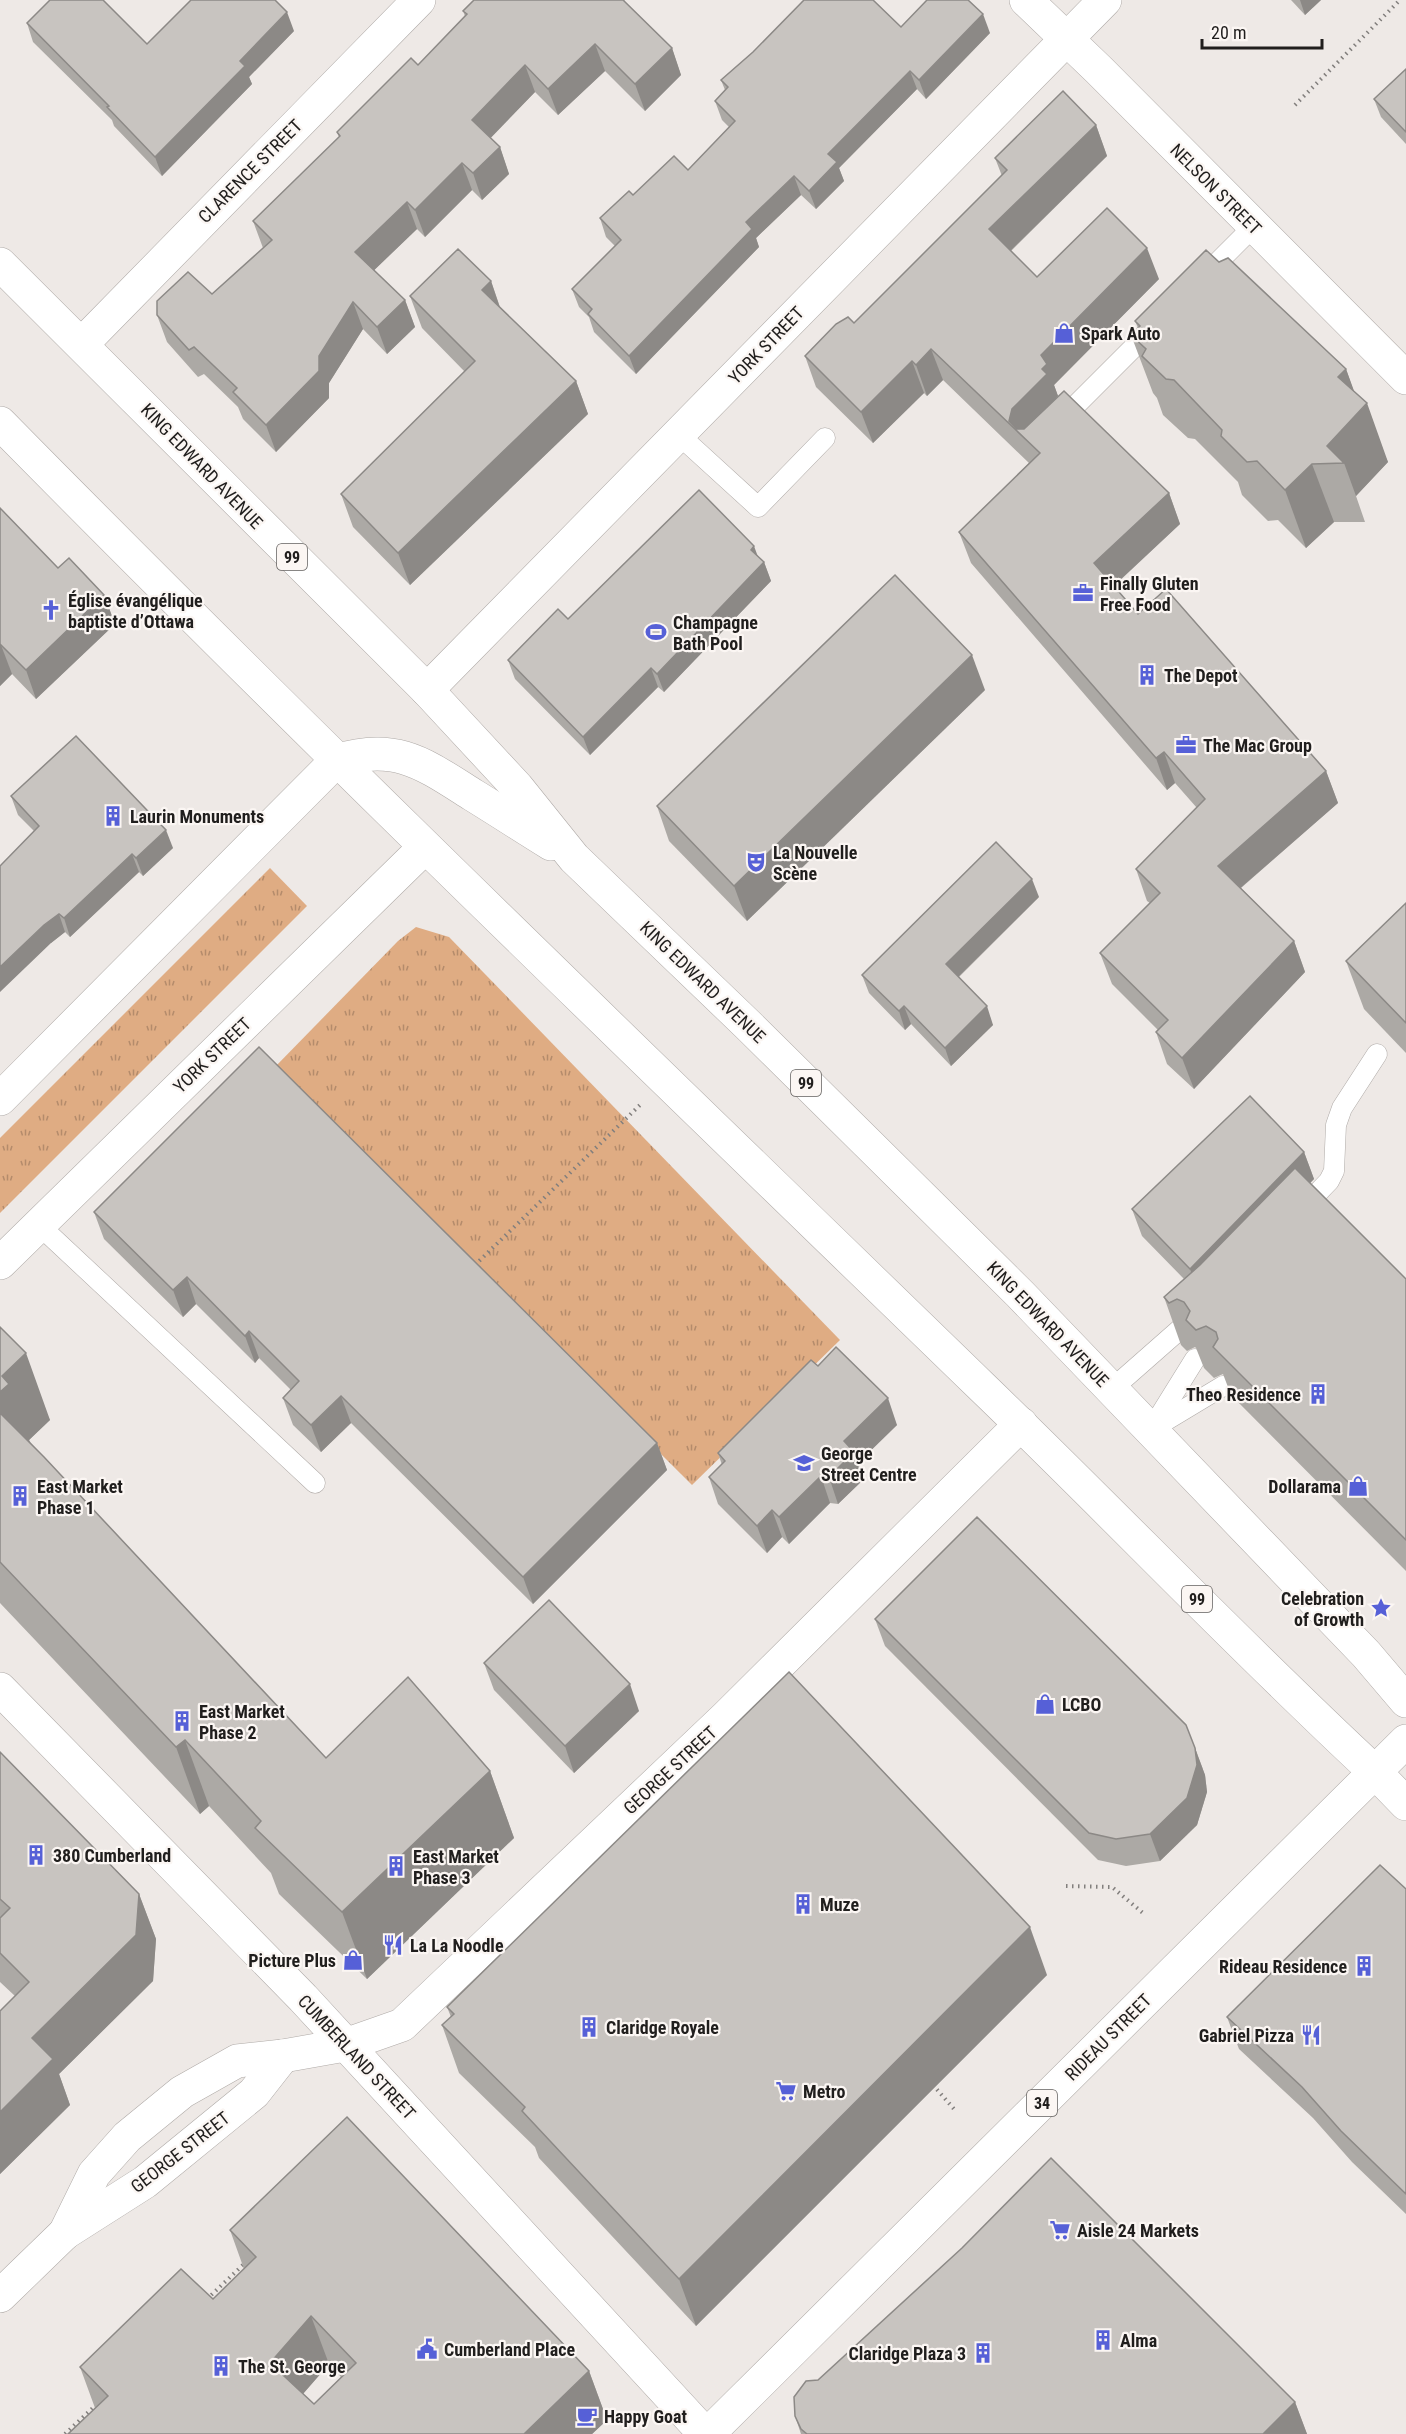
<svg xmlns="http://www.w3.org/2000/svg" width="1406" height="2434" font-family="'Roboto Condensed',sans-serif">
<defs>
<pattern id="grass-tufts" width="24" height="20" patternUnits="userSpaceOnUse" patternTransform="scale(1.5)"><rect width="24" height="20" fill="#dfac83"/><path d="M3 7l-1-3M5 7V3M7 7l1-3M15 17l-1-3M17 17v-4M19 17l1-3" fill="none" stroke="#b48b6b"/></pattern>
</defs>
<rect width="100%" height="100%" fill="#eee9e6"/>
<g fill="url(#grass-tufts)">
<path d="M270 868 307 906 0 1213V1138Z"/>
<path d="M416 927 449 937 840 1340 692 1485 274 1068 398 941Z"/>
</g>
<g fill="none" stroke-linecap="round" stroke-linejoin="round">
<g stroke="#afaaa7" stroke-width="21">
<g id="service">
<path d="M1201 279 1253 227"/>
<path d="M1059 422 1153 328"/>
<path d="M678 434 758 507 825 438"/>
<path d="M1301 1210 1329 1181 1334 1171 1336 1125 1342 1108 1377 1054"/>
<path d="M39 1225 315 1483"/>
<path d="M1112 1389 1195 1316"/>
<path d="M1154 1425 1195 1359"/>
<path d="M1150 1430 1223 1386"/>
</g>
</g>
<g stroke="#afaaa7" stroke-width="34">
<g id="minor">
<path d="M1026 0 1099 70 1406 378"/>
<path d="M82 344 419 0"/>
<path d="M427 690 1105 0"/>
<path d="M0 1099 336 761"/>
<path d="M0 1263 424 848"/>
<path d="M0 1689 303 1998 705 2434"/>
<path d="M65 2233 94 2174 127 2137 182 2092 237 2061 283 2056 345 2045 402 2025 726 1717 1021 1424"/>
<path d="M0 2296 65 2233 145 2182 254 2093 283 2056"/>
</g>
</g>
<g stroke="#afaaa7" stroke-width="34">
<path id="secondary" d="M1375 1772 1406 1804"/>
</g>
<g stroke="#afaaa7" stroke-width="34">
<g id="primary">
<path d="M0 264 427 690 517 787 574 858 748 1025 1020 1294 1366 1654 1406 1701"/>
<path d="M0 423C322 750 652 1067 981 1386 1114 1514 1240 1647 1375 1772"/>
<path d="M336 761C396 742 424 764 473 795 499 811 525 828 551 844"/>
<path d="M708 2434 1406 1741"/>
</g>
</g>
<g stroke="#827f7d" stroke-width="4" stroke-dasharray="1.5 4.5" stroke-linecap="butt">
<path d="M1295 105 1400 0"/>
<path d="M475 1265 640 1105"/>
<path d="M1066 1886 1112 1887 1143 1913"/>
<path d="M933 2085 954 2109"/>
<path d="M207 2299 245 2263"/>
<path d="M65 2434 97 2404"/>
</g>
<use href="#service" stroke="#fff" stroke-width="20"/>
<use href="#minor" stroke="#fff" stroke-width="33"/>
<use href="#secondary" stroke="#fff" stroke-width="33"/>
<use href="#primary" stroke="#fff" stroke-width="33"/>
</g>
<g fill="#aca9a5" fill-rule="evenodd">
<path d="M474 0H625L624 1 672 48 681 75 645 111 605 71 558 115 535 92 490 138 500 147 509 174 482 200 472 190 425 237 417 229 374 270 405 300 415 327 387 354 363 329 329 383V398L276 452 243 419 238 407 204 374 198 377 167 342 157 315 212 294 263 248 253 221 339 137 337 132 418 65 465 16 463 11Z"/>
<path d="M1291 0H1321L1305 15Z"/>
<path d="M27 23 147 44 294 31 249 77 252 84 162 176 114 126 112 120 33 42Z"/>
<path d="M901 27 990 33 926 99 917 89 839 168 844 181 816 209 801 195 756 238 759 247 636 374 594 332 589 317 579 307 572 289 615 246 606 237 600 218 633 195 688 170 729 127 722 120 715 101 725 90 721 80Z"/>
<path d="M1406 69V144L1381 117 1374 99Z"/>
<path d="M1096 125 1107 156 1011 251 1037 277 1159 279 1054 385 1058 396 1056 399 1169 493 1180 524 1114 586 1138 614 1326 771 1338 803 1241 888 1294 941 1305 972 1194 1089 1167 1064 1156 1032 1158 1030 1112 984 1100 953 1150 903 1147 901 1136 869 1197 808 1175 783 1167 790 971 563 959 532 1029 463 943 380 927 396 924 393 873 443 816 387 805 356 854 323 1002 176 995 158Z"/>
<path d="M1219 262 1346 369 1354 392 1388 462 1356 496 1365 522H1334L1306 548 1278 520 1268 521 1242 495 1238 482 1195 439 1188 438 1163 415 1157 398 1153 393 1131 335 1138 328 1135 321Z"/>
<path d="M491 281 500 307 576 381 588 414 410 585 353 527 341 494 465 372 422 328 410 296Z"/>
<path d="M0 508 58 568 104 595 115 624 36 699 12 674 0 686Z"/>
<path d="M759 558 764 562 771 581 664 692 658 687 590 755 515 679 508 660 568 619Z"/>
<path d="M985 690 747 921 669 841 657 806Z"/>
<path d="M11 796 173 848 143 876 139 872 70 937 65 932 51 943 34 831 18 815Z"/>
<path d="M1039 897 959 977 993 1025 951 1066 911 1024 905 1030 869 993 862 975Z"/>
<path d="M1406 903V1053L1364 1009 1346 961Z"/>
<path d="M1304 1152 1314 1179 1310 1183 1406 1279V1571L1231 1395 1223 1374 1214 1378 1204 1368 1196 1348 1195 1347 1187 1351 1181 1345 1164 1297 1184 1279 1142 1236 1132 1209Z"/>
<path d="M94 1212 657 1443 667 1470 533 1604 351 1423 321 1452 293 1425 283 1398 291 1390 259 1358 255 1363 196 1304 183 1317 104 1239Z"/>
<path d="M0 1327 50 1420 29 1440 31 1443 326 1758 490 1771 514 1838 367 1979 279 1894 271 1873 209 1806 200 1814 0 1603Z"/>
<path d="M818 1366 897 1425 858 1463 864 1479 838 1504 830 1503 789 1544 782 1537 767 1553 718 1504 709 1477 722 1465 718 1453Z"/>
<path d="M875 1619 1195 1748 1205 1775 1207 1792 1197 1825 1160 1861 1126 1866 1098 1860 885 1646Z"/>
<path d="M484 1663 639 1711 574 1773 494 1690Z"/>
<path d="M0 1752 139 1894 156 1939 153 1981 59 2074 70 2105 0 2174V2011L15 1996 0 1982Z"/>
<path d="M1406 1889V2214L1352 2162 1313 2118 1239 2049 1227 2017Z"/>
<path d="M1047 1975 696 2326 539 2158 535 2147 459 2073 442 2025 451 2017 447 2007Z"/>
<path d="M230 2230 589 2371 607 2420 592 2434H68L95 2408 80 2367 213 2299 244 2269ZM329 2364 341 2377 314 2404 303 2394Z"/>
<path d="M1295 2402 1307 2434H801L795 2416Z"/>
</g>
<g fill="#8c8986">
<path d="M1300 0H1321L1305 15Z"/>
<path d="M287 12 294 31 249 77 252 84 162 176 155 157 240 61Z"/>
<path d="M983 14 990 33 926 99 919 80Z"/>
<path d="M595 44 605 71 558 115 548 89Z"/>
<path d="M672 48 681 75 645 111 635 84Z"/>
<path d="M525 65 535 92 482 147 472 120Z"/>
<path d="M910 71 917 89 839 168 844 181 816 209 809 191 828 154Z"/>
<path d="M1096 125 1107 156 1000 261 989 229Z"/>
<path d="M500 147 509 174 482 200 473 173Z"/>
<path d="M462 163 472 190 425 237 415 210Z"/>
<path d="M794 176 801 195 756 238 759 247 636 374 629 356 746 222Z"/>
<path d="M407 202 417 229 365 279 355 252Z"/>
<path d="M1147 248 1159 279 1054 385 1058 396 1056 398 1058 406 1025 439 1009 421 1012 409 1041 355Z"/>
<path d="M491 281 502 314 482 290Z"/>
<path d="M405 300 415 327 387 354 377 327Z"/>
<path d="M353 302 363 329 329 383V398L276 452 266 425 319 356Z"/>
<path d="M931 349 943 380 927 396 916 365Z"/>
<path d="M912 361 924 393 873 443 861 412Z"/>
<path d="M1346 369 1361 410 1367 403 1388 462 1356 496 1344 463 1327 446 1338 377Z"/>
<path d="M576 381 588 414 410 585 398 553Z"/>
<path d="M1312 464 1334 522 1306 548 1285 490Z"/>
<path d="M1169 493 1180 524 1105 594 1094 563Z"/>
<path d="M754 546 761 565 764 562 771 581 664 692 657 674Z"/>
<path d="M104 595 115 624 36 699 26 670Z"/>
<path d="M1 645 12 674 0 686V647Z"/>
<path d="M972 655 985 690 747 921 734 886Z"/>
<path d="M651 668 658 687 590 755 583 737Z"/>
<path d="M1164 752 1175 783 1167 790 1156 758Z"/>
<path d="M1326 771 1338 803 1230 897 1218 866Z"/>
<path d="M166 830 173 848 143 876 136 858Z"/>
<path d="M132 854 139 872 70 937 64 918Z"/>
<path d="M1032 879 1039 897 953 982 946 964Z"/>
<path d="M59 914 65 932 51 943 0 992V967L44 925Z"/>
<path d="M1294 941 1305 972 1194 1089 1182 1058Z"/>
<path d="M904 1006 911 1024 905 1030 899 1011Z"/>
<path d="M987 1006 993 1025 951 1066 945 1048Z"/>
<path d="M1304 1152 1314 1179 1200 1296 1190 1269Z"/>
<path d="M187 1277 196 1304 183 1317 173 1290Z"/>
<path d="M249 1331 259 1358 255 1363 245 1336Z"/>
<path d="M26 1353 50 1420 29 1440 33 1451 0 1433V1392L2 1376Z"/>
<path d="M341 1396 351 1423 321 1452 311 1425Z"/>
<path d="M888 1398 897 1425 858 1463 864 1479 838 1504 829 1477 844 1441Z"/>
<path d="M657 1443 667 1470 533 1604 523 1577Z"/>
<path d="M821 1476 830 1503 789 1544 779 1517Z"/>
<path d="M772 1510 782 1537 767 1553 757 1526Z"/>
<path d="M630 1684 639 1711 574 1773 565 1746Z"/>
<path d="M185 1740 209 1806 200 1814 176 1747Z"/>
<path d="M1195 1748 1205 1775 1207 1792 1197 1825 1160 1861 1150 1834Z"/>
<path d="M490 1771 514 1838 367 1979 342 1912Z"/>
<path d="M139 1894 156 1939 153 1981 59 2074 70 2105 0 2174V2112L32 2038Z"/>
<path d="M1030 1927 1047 1975 696 2326 679 2279Z"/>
<path d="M311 2316 329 2364 288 2411 270 2363Z"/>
<path d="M589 2371 607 2420 592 2434H524Z"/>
<path d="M1295 2402 1307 2434H1263Z"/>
</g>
<g fill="#c8c4c0" stroke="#8c8986" stroke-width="1.5" fill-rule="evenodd">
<path d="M50 0H103L147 44 191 0H275L287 12 240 61 245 66 155 157 107 107 109 106 27 23Z"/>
<path d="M474 0H623L672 48 635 84 595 44 548 89 525 65 472 120 500 147 473 173 462 163 415 210 407 202 355 252 405 300 377 327 353 302 319 356V371L266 425 233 392 237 388 194 347 189 350 157 315V301L188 272 212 294 272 240 253 221 340 136 337 132 411 58 418 65 467 14 463 11Z"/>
<path d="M804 0H873L901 27 927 0H968L983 14 919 80 910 71 828 154 837 162 809 191 794 176 746 222 752 229 629 356 588 314 592 309 572 289 621 240 600 218 629 191 633 195 674 156 688 170 735 121 715 101 728 87 721 80 753 52Z"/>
<path d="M1406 69V132L1374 99Z"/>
<path d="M1063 91 1096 125 989 229 1037 277 1107 208 1147 248 1041 355 1047 364 1042 369 1047 374 1012 409 1009 421 1017 429H1024L1064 391 1169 493 1094 563 1138 614 1166 589 1326 771 1218 866 1294 941 1182 1058 1156 1032 1168 1020 1100 953 1160 893 1136 869 1205 799 1164 752 1156 758 959 532 1040 453 931 349 916 365 912 361 861 412 805 356 836 324 848 317 854 323 1007 170 995 158Z"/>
<path d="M458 249 491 281 482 290 576 381 398 553 341 494 475 361 410 296Z"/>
<path d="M1206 250 1219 262 1228 258 1346 369 1338 377 1367 403 1327 446 1344 463 1312 464 1285 490 1257 461 1247 462 1221 436 1222 430 1174 380 1166 379 1142 356 1146 349 1131 335 1140 326 1135 321Z"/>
<path d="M699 490 754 546 751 550 764 562 657 674 651 668 583 737 508 660 558 609 568 619Z"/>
<path d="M0 508 58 568 69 558 104 595 26 670 1 645 0 647Z"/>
<path d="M895 575 972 655 734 886 657 806Z"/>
<path d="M76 736 166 830 136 858 132 854 64 918 59 914 44 925 0 967V866L39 826 11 796Z"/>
<path d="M996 842 1032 879 946 964 987 1006 945 1048 904 1006 899 1011 862 975Z"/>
<path d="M1406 903V1023L1346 961Z"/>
<path d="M259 1047 657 1443 523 1577 341 1396 311 1425 283 1398 299 1381 249 1331 245 1336 187 1277 173 1290 94 1212Z"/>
<path d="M1250 1096 1304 1152 1190 1269 1132 1209Z"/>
<path d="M1295 1168 1406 1279V1540L1213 1347 1218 1339 1216 1332 1206 1326 1196 1330 1186 1320 1190 1311 1184 1302 1177 1299 1169 1303 1164 1297 1200 1265Z"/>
<path d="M0 1327 26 1353 2 1376 9 1384 0 1392Z"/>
<path d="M836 1347 888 1398 844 1441 854 1452 829 1477 821 1476 779 1517 772 1510 757 1526 709 1477 725 1461 718 1453 811 1360 818 1366Z"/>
<path d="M0 1413 44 1457 326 1758 408 1677 490 1771 342 1912 255 1828 261 1821 185 1740 176 1747 0 1562Z"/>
<path d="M977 1517 1186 1725 1195 1748 1197 1765 1187 1798 1150 1834 1116 1839 1089 1833 875 1619Z"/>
<path d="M549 1600 630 1684 565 1746 484 1663Z"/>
<path d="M789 1672 1030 1927 679 2279 522 2111 525 2107 442 2025 454 2014 447 2007Z"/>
<path d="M0 1752 139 1894 136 1935 32 2038 53 2059 0 2112V2011L29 1982 0 1953V1918L10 1908 0 1899Z"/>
<path d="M1380 1865 1406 1889V2194L1341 2131 1302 2087 1227 2017Z"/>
<path d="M347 2117 589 2371 524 2434H68L108 2396 80 2367 181 2269 213 2299 256 2257 230 2230ZM311 2316 356 2363 314 2404 270 2363Z"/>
<path d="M1051 2158 1295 2402 1263 2434H807L801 2429 795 2416 794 2397 806 2381 818 2380 962 2248Z"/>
</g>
<defs>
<g id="shop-bare" transform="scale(1.62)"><path d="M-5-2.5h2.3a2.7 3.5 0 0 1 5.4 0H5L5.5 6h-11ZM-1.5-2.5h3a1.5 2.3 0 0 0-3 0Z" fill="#5660d7" stroke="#fbf6f3" stroke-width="2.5" paint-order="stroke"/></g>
<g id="office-bare" transform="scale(1.62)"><path d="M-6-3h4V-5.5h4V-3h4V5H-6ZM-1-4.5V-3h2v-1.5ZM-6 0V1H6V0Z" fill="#5660d7" stroke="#fbf6f3" stroke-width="2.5" paint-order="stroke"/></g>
<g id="church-bare" transform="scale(1.62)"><path d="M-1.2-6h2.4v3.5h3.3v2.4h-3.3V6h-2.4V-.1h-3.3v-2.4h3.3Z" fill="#5660d7" stroke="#fbf6f3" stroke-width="2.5" paint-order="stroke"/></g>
<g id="stadium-bare" transform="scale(1.62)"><path d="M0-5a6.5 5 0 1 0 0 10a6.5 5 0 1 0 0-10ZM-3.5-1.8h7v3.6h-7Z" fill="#5660d7" stroke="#fbf6f3" stroke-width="2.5" paint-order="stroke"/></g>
<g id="building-bare" transform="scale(1.62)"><path d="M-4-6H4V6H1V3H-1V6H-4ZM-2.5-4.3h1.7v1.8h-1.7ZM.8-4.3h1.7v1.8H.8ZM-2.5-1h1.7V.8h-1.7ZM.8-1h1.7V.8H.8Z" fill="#5660d7" stroke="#fbf6f3" stroke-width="2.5" paint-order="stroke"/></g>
<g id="theatre-bare" transform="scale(1.62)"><path d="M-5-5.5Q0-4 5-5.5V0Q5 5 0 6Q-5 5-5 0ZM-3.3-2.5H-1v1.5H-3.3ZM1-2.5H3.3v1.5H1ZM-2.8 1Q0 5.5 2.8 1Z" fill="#5660d7" stroke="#fbf6f3" stroke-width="2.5" paint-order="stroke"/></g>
<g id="school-bare" transform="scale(1.62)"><path d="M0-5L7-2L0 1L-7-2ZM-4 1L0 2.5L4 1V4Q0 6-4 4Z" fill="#5660d7" stroke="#fbf6f3" stroke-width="2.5" paint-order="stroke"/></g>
<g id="sight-bare" transform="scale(1.62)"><path d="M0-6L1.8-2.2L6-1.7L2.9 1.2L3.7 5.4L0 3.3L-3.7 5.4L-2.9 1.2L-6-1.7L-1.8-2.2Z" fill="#5660d7" stroke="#fbf6f3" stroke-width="2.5" paint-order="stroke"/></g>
<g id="restaurant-bare" transform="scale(1.62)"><path d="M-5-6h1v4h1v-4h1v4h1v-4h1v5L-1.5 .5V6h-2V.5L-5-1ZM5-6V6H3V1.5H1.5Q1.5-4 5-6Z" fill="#5660d7" stroke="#fbf6f3" stroke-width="2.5" paint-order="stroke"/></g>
<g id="supermarket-bare" transform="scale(1.62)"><path d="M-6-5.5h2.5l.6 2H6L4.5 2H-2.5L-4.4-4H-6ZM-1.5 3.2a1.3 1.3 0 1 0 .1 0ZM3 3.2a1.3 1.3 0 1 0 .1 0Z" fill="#5660d7" stroke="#fbf6f3" stroke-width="2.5" paint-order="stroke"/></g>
<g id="civic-bare" transform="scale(1.62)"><path d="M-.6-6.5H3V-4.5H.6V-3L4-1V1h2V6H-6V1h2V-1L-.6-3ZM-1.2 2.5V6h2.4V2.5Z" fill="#5660d7" stroke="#fbf6f3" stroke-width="2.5" paint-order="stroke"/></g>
<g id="cafe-bare" transform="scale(1.62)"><path d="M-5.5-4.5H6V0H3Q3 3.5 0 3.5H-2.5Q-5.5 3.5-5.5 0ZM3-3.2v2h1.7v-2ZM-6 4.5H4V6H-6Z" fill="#5660d7" stroke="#fbf6f3" stroke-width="2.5" paint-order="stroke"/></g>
</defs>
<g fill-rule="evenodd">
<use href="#shop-bare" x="1064" y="333"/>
<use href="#office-bare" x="1083" y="593"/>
<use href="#church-bare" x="51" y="610"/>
<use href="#stadium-bare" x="656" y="632"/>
<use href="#building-bare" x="1147" y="675"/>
<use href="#office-bare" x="1186" y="745"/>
<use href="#building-bare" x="113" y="816"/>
<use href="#theatre-bare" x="756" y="862"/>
<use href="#building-bare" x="1318" y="1394"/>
<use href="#school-bare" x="804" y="1463"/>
<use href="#shop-bare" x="1358" y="1486"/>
<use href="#building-bare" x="20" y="1496"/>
<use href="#sight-bare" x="1381" y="1608"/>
<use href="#shop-bare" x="1045" y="1704"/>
<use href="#building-bare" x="182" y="1721"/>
<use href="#building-bare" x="36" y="1855"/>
<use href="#building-bare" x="396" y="1866"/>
<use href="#building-bare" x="803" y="1904"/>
<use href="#restaurant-bare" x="393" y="1945"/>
<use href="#shop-bare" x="353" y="1960"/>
<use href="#building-bare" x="1364" y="1966"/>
<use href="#building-bare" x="589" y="2027"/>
<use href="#restaurant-bare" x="1311" y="2035"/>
<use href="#supermarket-bare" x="786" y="2091"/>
<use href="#supermarket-bare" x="1060" y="2230"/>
<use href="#building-bare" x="1103" y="2340"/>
<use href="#civic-bare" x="427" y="2349"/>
<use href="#building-bare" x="983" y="2353"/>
<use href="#building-bare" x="221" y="2366"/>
<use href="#cafe-bare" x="587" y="2416"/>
</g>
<g text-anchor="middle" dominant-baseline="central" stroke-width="4.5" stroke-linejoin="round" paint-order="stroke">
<g fill="#fbf6f3" stroke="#625f5d" stroke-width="1.5">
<rect x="277" y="544" width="30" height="26" rx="4.5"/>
<rect x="791" y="1070" width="30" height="26" rx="4.5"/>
<rect x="1182" y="1586" width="30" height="26" rx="4.5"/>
<rect x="1027" y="2090" width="30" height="26" rx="4.5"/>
</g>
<g font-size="16" font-weight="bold" fill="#201e1d">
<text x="292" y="557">99</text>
<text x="806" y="1083">99</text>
<text x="1197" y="1599">99</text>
<text x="1042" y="2103">34</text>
</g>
<g font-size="18" fill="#201e1d" stroke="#fbf6f3">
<text transform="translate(250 171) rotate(-45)">CLARENCE STREET</text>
<text transform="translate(1216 189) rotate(45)">NELSON STREET</text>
<text transform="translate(766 345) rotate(-46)">YORK STREET</text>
<text transform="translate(202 466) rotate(46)">KING EDWARD AVENUE</text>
<text transform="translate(703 982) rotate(44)">KING EDWARD AVENUE</text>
<text transform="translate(212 1055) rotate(-44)">YORK STREET</text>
<text transform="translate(1048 1324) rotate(46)">KING EDWARD AVENUE</text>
<text transform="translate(670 1770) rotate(-43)">GEORGE STREET</text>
<text transform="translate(1108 2037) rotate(-45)">RIDEAU STREET</text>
<text transform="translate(357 2057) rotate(47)">CUMBERLAND STREET</text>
<text transform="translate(180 2152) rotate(-38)">GEORGE STREET</text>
</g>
<g font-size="18" font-weight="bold" fill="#201e1d" stroke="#fbf6f3" text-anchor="start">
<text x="1081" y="333">Spark Auto</text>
<text x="1100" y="583">Finally Gluten<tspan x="1100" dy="21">Free Food</tspan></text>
<text x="68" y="600">Église évangélique<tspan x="68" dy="21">baptiste d’Ottawa</tspan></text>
<text x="673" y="622">Champagne<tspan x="673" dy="21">Bath Pool</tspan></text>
<text x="1164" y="675">The Depot</text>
<text x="1203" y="745">The Mac Group</text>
<text x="130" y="816">Laurin Monuments</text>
<text x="773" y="852">La Nouvelle<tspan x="773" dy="21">Scène</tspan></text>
<text x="1301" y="1394" text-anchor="end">Theo Residence</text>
<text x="821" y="1453">George<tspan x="821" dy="21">Street Centre</tspan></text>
<text x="37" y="1486">East Market<tspan x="37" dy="21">Phase 1</tspan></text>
<text x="1341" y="1486" text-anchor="end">Dollarama</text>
<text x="1364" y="1598" text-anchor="end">Celebration<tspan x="1364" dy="21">of Growth</tspan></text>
<text x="1062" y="1704">LCBO</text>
<text x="199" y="1711">East Market<tspan x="199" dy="21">Phase 2</tspan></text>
<text x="53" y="1855">380 Cumberland</text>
<text x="413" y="1856">East Market<tspan x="413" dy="21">Phase 3</tspan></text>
<text x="820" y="1904">Muze</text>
<text x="410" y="1945">La La Noodle</text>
<text x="336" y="1960" text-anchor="end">Picture Plus</text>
<text x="1347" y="1966" text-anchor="end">Rideau Residence</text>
<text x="606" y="2027">Claridge Royale</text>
<text x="1294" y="2035" text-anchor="end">Gabriel Pizza</text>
<text x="803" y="2091">Metro</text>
<text x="1077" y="2230">Aisle 24 Markets</text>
<text x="1120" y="2340">Alma</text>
<text x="444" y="2349">Cumberland Place</text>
<text x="966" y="2353" text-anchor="end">Claridge Plaza 3</text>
<text x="238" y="2366">The St. George</text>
<text x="604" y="2416">Happy Goat</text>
</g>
</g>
<path d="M1202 39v9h120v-9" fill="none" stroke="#201e1d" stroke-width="3"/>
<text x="1211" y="39" font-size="18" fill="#201e1d" stroke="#fbf6f3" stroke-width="4.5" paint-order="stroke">20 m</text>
</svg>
